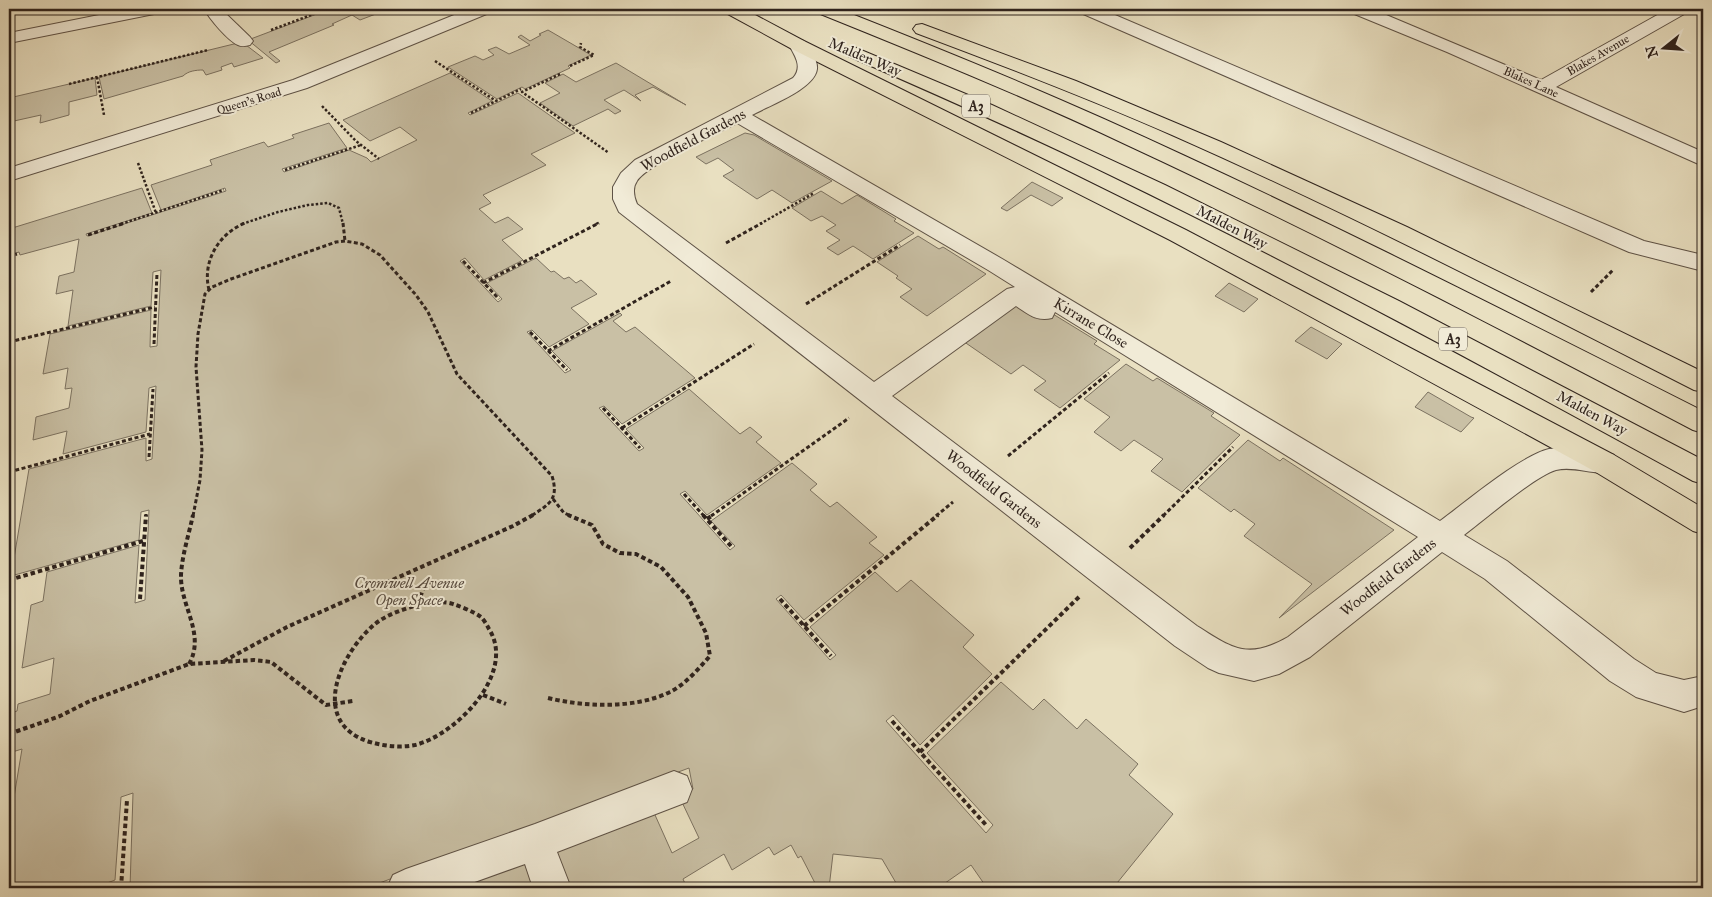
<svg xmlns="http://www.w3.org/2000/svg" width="1712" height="897" font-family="'IM FELL Great Primer',serif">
<rect width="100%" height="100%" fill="#e9e0c1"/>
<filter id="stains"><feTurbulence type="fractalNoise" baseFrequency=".004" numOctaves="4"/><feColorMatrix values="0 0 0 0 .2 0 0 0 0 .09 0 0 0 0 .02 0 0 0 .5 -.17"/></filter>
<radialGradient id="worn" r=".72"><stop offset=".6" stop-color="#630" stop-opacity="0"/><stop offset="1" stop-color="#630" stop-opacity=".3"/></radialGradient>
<g fill="#c9c0a5" stroke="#7c7261">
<path d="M330 9H375L381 12 360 20 352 15 332 24 334 25 269 52 280 61 276 63 248 40Z"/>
<path d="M548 30 591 55 568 66 570 68 525 89 522 87 497 99 448 67 475 56 483 60 494 55 488 50 496 47 509 54 530 45 518 37 521 35 530 41 541 35 539 34Z"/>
<path d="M242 42 263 58 234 67 232 63 221 67 222 70 206 75 203 70C196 70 188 71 183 76L104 99 99 77Z"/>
<path d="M616 63 686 105 653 87 635 95 641 101 624 90 604 100 621 111 615 114 608 109 573 126 540 103 560 93 545 83 563 74 576 82Z"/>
<path d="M450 73 492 101 468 113 470 115 518 93 575 133 531 154 546 165 483 195 491 203 479 209 495 223 508 217 523 229 502 240 523 260 484 280 465 258 460 261 498 302 502 299 487 283 536 258 551 272 554 271 564 279 569 277 576 283 581 280 597 294 571 308 589 324 549 347 532 330 527 332 565 373 571 370 552 351 620 313 622 315 613 321 626 332 635 327 695 378 622 424 604 406 599 408 639 451 644 448 626 429 689 389 740 434 750 427 762 437 756 442 781 463 707 515 685 491 680 494 730 550 735 546 711 521 792 463 817 484 810 490 830 507 837 502 877 537 869 543 884 555 804 620 781 595 776 599 830 660 836 655 810 627 875 572 897 592 911 580 974 635 963 647 992 674 920 745 893 715 886 721 986 833 993 825 927 753 1001 682 1033 710 1044 699 1077 729 1086 719 1138 764 1129 775 1173 814 1113 888H987L971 865 938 888H899L882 859 833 854 829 888H810L816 885 801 856 798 858 791 845 774 855 769 847 732 870 724 854 683 879 687 888H566L551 845 651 806 672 853 699 838 680 798 693 789 689 768 366 888H130L133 793 121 797 115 880 94 888H9V799L14 797 22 749 9 753V714L17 711 18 704 50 694 54 658 22 668 31 605 43 601 47 572 139 545 135 603 145 600 149 510 141 512 139 540 11 576 29 469 146 438V461L152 459 156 386 149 388 146 432 63 454 67 431 33 440 36 417 69 408 72 388 65 389 68 368 43 374 50 334 151 310 150 347 157 346 161 270 153 272 151 306 68 326 73 290 56 294 59 276 74 272 79 239 20 255 19 252 9 255V229L142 188 152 213 86 234 87 236 226 191 225 188 161 210 151 185 212 165 210 160 264 142 268 147 294 138 292 135 329 123 347 148 282 169 284 172 349 150 367 158 371 162 417 140 400 127 370 141 343 120Z"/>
<path d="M95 78 97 95 69 102V115L40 123 41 115 14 121 13 130 10 131 9 98Z"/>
<path d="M745 133 754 135 832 181 792 203 772 190 757 199 723 176 734 170 718 158 706 164 696 157Z"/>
<path d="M1032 182 1063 198 1052 206 1031 195 1007 211 1001 208Z"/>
<path d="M821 191 842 204 857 195 896 219 894 221 914 233 873 259 853 246 838 255 827 248 840 240 826 231 836 225 822 216 811 221 792 208Z"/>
<path d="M918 236 939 249 943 247 986 274 927 316 900 297 912 289 896 278 898 276 877 262Z"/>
<path d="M1229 283 1258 299 1244 312 1215 296Z"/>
<path d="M1012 301 1048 311 1097 341 1094 344 1120 360 1060 408 1034 390 1046 381 1023 365 1011 374 960 339Z"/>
<path d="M1311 327 1342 344 1327 359 1295 341Z"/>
<path d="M1126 364 1153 381 1157 378 1214 413 1211 416 1240 435 1182 492 1151 471 1163 459 1134 440 1121 451 1094 432 1110 417 1084 399Z"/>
<path d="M1428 392 1471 417 1474 418 1461 432 1415 407Z"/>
<path d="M1248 440 1280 461 1283 458 1394 530 1279 618 1312 584 1244 536 1255 524 1234 509 1231 512 1198 488Z"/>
<path d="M529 853 542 888H464L460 875Z"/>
</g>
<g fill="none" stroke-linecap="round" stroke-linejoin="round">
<g stroke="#5e5246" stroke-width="2">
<g id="minor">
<path d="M129 9H163L160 13 154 14 9 43V33Z"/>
<path d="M204 9H221L250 37 253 41 250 45C246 46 242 47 238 45 227 40 210 19 204 9Z"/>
<path d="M469 9H492L489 13 307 88 9 181V168L293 80Z"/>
<path d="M1078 9H1101L1644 241 1703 255V271L1629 252 1081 13Z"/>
<path d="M1349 9H1372L1541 80 1668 9H1688L1686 13 1556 87 1703 152V166L1447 52 1352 13Z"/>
<path d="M798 40 804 41C810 49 818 60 817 69 815 89 768 106 752 115L1004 260 1440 521C1466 502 1520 456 1549 449 1570 445 1594 449 1614 455L1618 463 1614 471C1595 477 1576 465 1556 470 1535 476 1484 520 1464 535L1507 561 1634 659 1656 673 1684 680 1703 676V706L1684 712 1636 697 1610 681 1485 579 1442 552 1310 657 1279 674 1254 681 1219 673 1208 668 1175 646 619 212 613 199V187L621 173 635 160 793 78C803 67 795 56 789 45L792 41ZM737 123 988 270 1015 287 1007 289 874 382 637 204C634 197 632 188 637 181 648 164 716 134 737 123ZM1016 306C1028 314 1037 322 1052 318L1055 312 1418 537 1288 637C1248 660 1233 649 1197 626L892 396Z"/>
<path d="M674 771 687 776 692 789 687 802 557 852 571 888H533L525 864 458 888H387L393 875 406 869 535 824Z"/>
</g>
</g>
<g stroke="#2f231d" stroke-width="2">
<g id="highway">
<path d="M723 9H744L804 41 1186 230 1614 455 1703 508V534L1693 531 1594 471 1170 240 792 49 726 13Z"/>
<path d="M815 9H839C928 44 1017 80 1104 119 1307 210 1505 311 1703 411V433L1693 430C1506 332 1319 234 1127 145 1026 97 922 55 818 13Z"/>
<path d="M922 24 1076 81 1221 142 1407 227 1703 372V392L1694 390C1521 302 1349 213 1172 135 1088 98 1002 65 916 33L913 29 916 25Z"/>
<path d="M854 47 992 105 1165 185 1399 301 1703 460V484L1693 481C1500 375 1306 270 1108 174 1022 132 935 94 848 56L845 52 848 48Z"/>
</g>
</g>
<g stroke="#2f231d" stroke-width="2.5" stroke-dasharray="2.5 2" stroke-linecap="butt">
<path d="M271 30 327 9"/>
<path d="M435 61 496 101"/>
<path d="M570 66 594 55 580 47 581 43"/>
<path d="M560 74 522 92 609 153"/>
<path d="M97 77 104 115"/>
<path d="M69 84 208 50"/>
<path d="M322 106 356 141 379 159"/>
<path d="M471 113 521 89"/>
<path d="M138 163 156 213"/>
<path d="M285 170 361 145"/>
<path d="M121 224 224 190"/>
<path d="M242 224 278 212 308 205 328 203 339 208 343 224"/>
<path d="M596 224 600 222"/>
<path d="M760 224 814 193"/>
</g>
<g stroke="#2f231d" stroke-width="3" stroke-dasharray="4 2.5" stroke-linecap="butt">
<path d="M343 223 345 241"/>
<path d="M88 235 125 223"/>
<path d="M726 243 762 223"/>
<path d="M9 256 17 254"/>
<path d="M463 261 499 299"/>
<path d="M483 283 599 223"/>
<path d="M209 290C202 262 218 234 245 223"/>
<path d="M1591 292 1613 270"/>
<path d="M806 304 900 245"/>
<path d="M530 332 567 370"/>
<path d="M9 342 155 307"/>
<path d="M154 344 157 273"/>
<path d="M548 351 671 281"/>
<path d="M603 408 640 448"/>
<path d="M622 428 754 344"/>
<path d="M1008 456 1109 373"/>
<path d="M149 457 153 389"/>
<path d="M9 472 150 434"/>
<path d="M684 494 704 516"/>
<path d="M553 499 564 513 571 516"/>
<path d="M146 516V514"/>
<path d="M193 516 200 480 202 450 196 367 198 334 205 294 212 287 231 279 336 242 345 241 362 244 380 255 416 295 428 312 457 374 552 476C559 499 550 504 531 516"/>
<path d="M711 516 849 418"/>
<path d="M936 516 953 502"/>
<path d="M1163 516 1233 447"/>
</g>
<g stroke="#2f231d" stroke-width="4" stroke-dasharray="4.5 3" stroke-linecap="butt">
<path d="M703 515 731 546"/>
<path d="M707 519 713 515"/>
<path d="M1130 548 1164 515"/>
<path d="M9 580 143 541"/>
<path d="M140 599 146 515"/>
<path d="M780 599 831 656"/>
<path d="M427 602C436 603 445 601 453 604 462 607 474 612 481 617 484 620 487 625 489 629 517 673 456 735 415 745 400 748 384 746 370 742 308 723 340 653 375 624 390 612 409 608 427 602Z"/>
<path d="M418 604 423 589"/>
<path d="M804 626 938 515"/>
<path d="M224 661 287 627 513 526 533 515"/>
<path d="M189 664C206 634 180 606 181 575 182 555 189 534 193 515"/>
<path d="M483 695 506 704"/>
<path d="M548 698C585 707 635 709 670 692 686 684 698 669 710 656L706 633 688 597 661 567 636 554 620 553 603 544 592 525 568 515"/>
<path d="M892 721 986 825"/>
<path d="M9 734 60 716 90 701 189 664 254 660 271 662 326 705 353 701"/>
<path d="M920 752 1079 597"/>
<path d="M110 888 121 884"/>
<path d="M121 888 127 800"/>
</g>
<use href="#minor" fill="#f1ebd7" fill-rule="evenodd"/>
<use href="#highway" fill="#e9e0c1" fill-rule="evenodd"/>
</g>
<g text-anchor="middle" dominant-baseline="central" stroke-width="4" stroke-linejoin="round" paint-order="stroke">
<g font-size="12" fill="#2f231d" stroke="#f1ebd7">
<text transform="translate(1598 55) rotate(-30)">Blakes Avenue</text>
<text transform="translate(1531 82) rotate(24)">Blakes Lane</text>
<text transform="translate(249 101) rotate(-17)">Queen's Road</text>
</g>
<g fill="#f1ebd7" stroke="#695f55" stroke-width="1">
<rect x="962" y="94.5" width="28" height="23" rx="4"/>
<rect x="1439" y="327.5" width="28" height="23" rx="4"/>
</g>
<g font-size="14" font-weight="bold" fill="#2f231d">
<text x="976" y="106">A3</text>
<text x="1453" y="339">A3</text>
</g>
<g font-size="15" fill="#2f231d" stroke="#f1ebd7">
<text transform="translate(865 57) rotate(23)">Malden Way</text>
<text transform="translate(693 140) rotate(-28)">Woodfield Gardens</text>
<text transform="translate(1232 227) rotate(27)">Malden Way</text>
<text transform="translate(1091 323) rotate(31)">Kirrane Close</text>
<text transform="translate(1592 413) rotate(28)">Malden Way</text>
<text transform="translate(994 489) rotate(38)">Woodfield Gardens</text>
<text transform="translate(1388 577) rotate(-38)">Woodfield Gardens</text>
</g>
<g font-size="15" font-style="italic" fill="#564a3f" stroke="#f1ebd7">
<text x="409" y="583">Cromwell Avenue<tspan x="409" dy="17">Open Space</tspan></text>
</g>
</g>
<rect width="1712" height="897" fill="none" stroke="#e9e0c1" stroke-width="30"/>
<rect x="10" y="10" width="1692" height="877" fill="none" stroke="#2f231d" stroke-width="2.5"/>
<rect x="15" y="15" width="1682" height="867" fill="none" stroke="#2f231d"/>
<g transform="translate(1664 48) rotate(253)" stroke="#f1ebd7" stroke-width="4" paint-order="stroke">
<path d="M0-4L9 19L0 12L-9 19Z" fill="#2f231d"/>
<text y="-8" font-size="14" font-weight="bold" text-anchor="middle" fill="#2f231d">N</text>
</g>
<rect width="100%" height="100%" filter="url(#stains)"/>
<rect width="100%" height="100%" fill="url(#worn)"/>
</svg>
